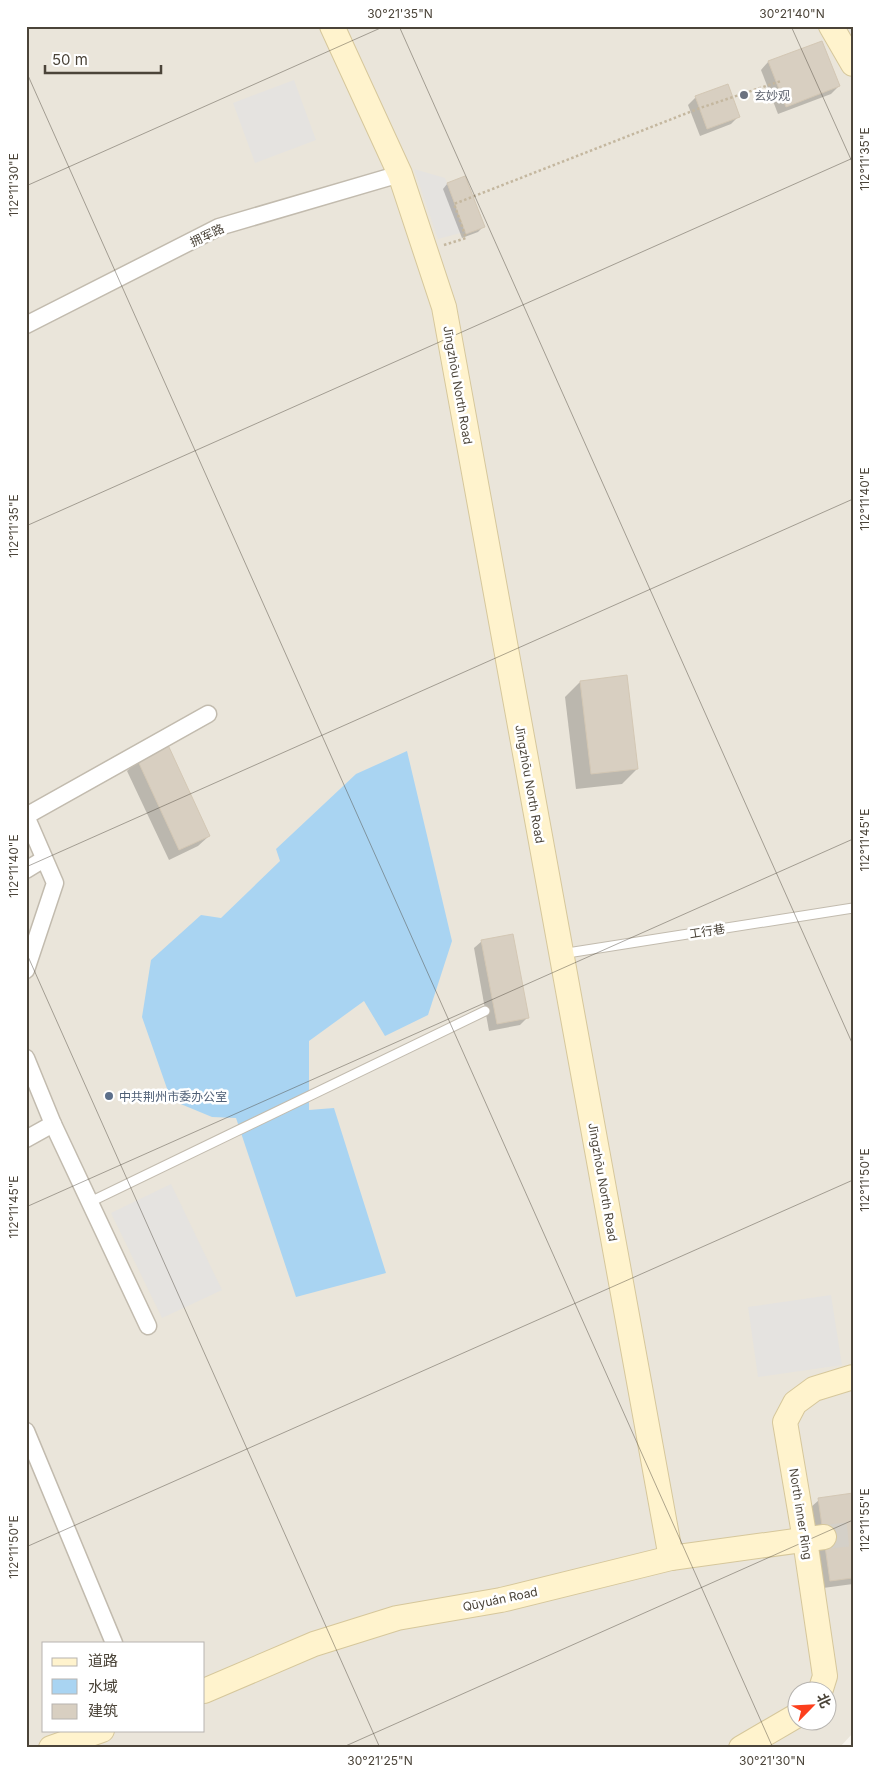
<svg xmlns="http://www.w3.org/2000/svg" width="879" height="1774" font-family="Inter,'Noto Sans SC',sans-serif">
<rect width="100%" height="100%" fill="#f6f3ec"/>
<path fill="#eae5da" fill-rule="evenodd" d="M26 26H853V1733L839 1748H26ZM44 1643H204V1730H44ZM796 1692H826V1722H796Z"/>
<g fill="#e5e3e0">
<path d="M294 80 316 140 255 163 233 103Z"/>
<path d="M414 169 445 178 464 232 438 239Z"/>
<path d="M171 1184 222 1290 162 1318 111 1213Z"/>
<path d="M831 1295 842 1365 758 1377 748 1307Z"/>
</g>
<path fill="#a9d4f2" d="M407 751 452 941 428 1015 385 1036 364 1001 309 1041V1110L334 1108 386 1273 296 1297 236 1118 212 1117 171 1100 142 1017 151 960 201 915 221 918 280 861 276 849 356 774Z"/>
<g fill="#0003">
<path d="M821 42 839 86 831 94 778 114 761 70 768 62Z"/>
<path d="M696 97 738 117 731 124 700 136 688 105Z"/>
<path d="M447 184 483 227 478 232 462 238 443 189Z"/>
<path d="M580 682 637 769 622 784 576 789 565 697Z"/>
<path d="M138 760 209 836 198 846 169 860 127 771Z"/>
<path d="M482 941 528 1017 520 1025 489 1031 474 948Z"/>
<path d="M853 1495V1584L823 1588 811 1507 819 1500Z"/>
</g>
<g fill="#d8cfc1" stroke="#d3c7b4">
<path d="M822 41 840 86 786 107 768 61Z"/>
<path d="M728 84 740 117 707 129 695 96Z"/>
<path d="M465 176 485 227 466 234 447 183Z"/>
<path d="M627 675 638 769 591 774 580 681Z"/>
<path d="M168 745 210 836 179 850 137 759Z"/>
<path d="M513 934 529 1018 497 1024 481 940Z"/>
<path d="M853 1493V1578L830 1581 818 1498Z"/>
</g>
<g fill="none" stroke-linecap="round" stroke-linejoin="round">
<path stroke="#d4d0c8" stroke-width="24" stroke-dasharray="24 12" stroke-linecap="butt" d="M824 1537 853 1534"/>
<g stroke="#c2bbae" stroke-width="11">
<g id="lane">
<path d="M561 954 853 908"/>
<path d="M90 1202 485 1011"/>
</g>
</g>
<g stroke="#c2bbae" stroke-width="19">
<g id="street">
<path d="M26 325 219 227 400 174"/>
<path d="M26 870 44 859"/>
<path d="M26 970 55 883 26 816 208 714"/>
<path d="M26 1058 53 1124 148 1326"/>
<path d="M26 1139 53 1124"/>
<path d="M26 1431 114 1643"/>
</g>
</g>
<g stroke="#d6c79b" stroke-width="26">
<g id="secondary">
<path d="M332 26 400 174 444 307 671 1558"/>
<path d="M831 26 853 64"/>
<path d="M204 1691 314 1644 397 1618 501 1600 671 1558 824 1537"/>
<path d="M820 1692 825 1676 805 1540 785 1422 795 1403 814 1389 853 1377"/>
<path d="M51 1748 102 1730"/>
<path d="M741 1748 796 1716"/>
</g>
</g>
<path stroke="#c4b79f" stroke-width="2.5" stroke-dasharray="2.5 2.5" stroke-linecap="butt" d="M444 245 466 238 454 204 700 108 781 81"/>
<use href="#lane" stroke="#fff" stroke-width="9"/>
<use href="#street" stroke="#fff" stroke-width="16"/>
<use href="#secondary" stroke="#fff3cd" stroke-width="24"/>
</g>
<path fill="none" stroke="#4b4439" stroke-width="1" stroke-opacity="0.45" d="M399 26 853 1045M791 26 853 164M26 71 773 1748M26 186 385 26M26 526 853 158M26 867 853 499M26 952 380 1748M26 1207 853 839M26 1547 853 1180M341 1748 853 1520"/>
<circle fill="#6b7280" stroke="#fff" stroke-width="2" cx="744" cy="95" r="5"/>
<circle fill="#5c6f8a" stroke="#fff" stroke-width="2" cx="109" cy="1096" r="5"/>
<g text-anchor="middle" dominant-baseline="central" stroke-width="5" stroke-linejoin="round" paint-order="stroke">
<g font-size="12" fill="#5b616d" stroke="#fff" text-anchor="start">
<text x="754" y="95">玄妙观</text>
</g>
<g font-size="12" fill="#4b4439" stroke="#fff">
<text transform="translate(207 235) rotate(-25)">拥军路</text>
<text transform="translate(458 385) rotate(80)">Jīngzhōu North Road</text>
<text transform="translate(530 784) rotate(80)">Jīngzhōu North Road</text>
<text transform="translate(707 931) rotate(-9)">工行巷</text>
<text transform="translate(603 1182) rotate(80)">Jīngzhōu North Road</text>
<text transform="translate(801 1514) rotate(81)">North inner Ring</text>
<text transform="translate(500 1599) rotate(-12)">Qūyuán Road</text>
</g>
<g font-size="12" fill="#4e5e75" stroke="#fff" text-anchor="start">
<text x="119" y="1096">中共荆州市委办公室</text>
</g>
</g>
<rect width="879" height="1774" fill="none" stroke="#ffffff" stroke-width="55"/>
<rect x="42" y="1642" width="162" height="90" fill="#ffffff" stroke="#b7b4b0"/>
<rect x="52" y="1658" width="25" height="8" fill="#fff3cd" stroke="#b7b4b0"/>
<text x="88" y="1666" font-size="15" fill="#4b4439">道路</text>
<rect x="52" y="1679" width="25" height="15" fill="#a9d4f2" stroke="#b7b4b0"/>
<text x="88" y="1692" font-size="15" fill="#4b4439">水域</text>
<rect x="52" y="1704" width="25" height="15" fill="#d8cfc1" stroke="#b7b4b0"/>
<text x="88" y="1716" font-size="15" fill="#4b4439">建筑</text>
<g transform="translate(812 1706) rotate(66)"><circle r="24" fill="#ffffff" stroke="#b7b4b0"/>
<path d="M0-4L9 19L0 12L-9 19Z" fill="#fc3f1d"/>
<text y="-8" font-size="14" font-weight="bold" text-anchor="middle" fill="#4b4439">北</text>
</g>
<path d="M45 65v8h116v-8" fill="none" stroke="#4b4439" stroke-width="2.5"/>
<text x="52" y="65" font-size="15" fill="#4b4439" stroke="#ffffff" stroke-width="4" paint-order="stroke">50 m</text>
<rect x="28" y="28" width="824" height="1718" fill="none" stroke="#4b4439" stroke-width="2"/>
<g font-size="12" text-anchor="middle" fill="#4b4439">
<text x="400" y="18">30°21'35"N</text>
<text x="792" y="18">30°21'40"N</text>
<text transform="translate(865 159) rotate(-90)" y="4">112°11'35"E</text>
<text transform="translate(14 185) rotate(-90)" y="4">112°11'30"E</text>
<text transform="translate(865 499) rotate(-90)" y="4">112°11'40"E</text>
<text transform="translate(14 526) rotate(-90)" y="4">112°11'35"E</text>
<text transform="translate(865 840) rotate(-90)" y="4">112°11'45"E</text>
<text transform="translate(14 866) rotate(-90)" y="4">112°11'40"E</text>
<text transform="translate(865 1180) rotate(-90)" y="4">112°11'50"E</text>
<text transform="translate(14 1207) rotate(-90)" y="4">112°11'45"E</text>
<text transform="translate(865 1520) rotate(-90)" y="4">112°11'55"E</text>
<text transform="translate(14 1547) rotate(-90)" y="4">112°11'50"E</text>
<text x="380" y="1765">30°21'25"N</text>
<text x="772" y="1765">30°21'30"N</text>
</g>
</svg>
